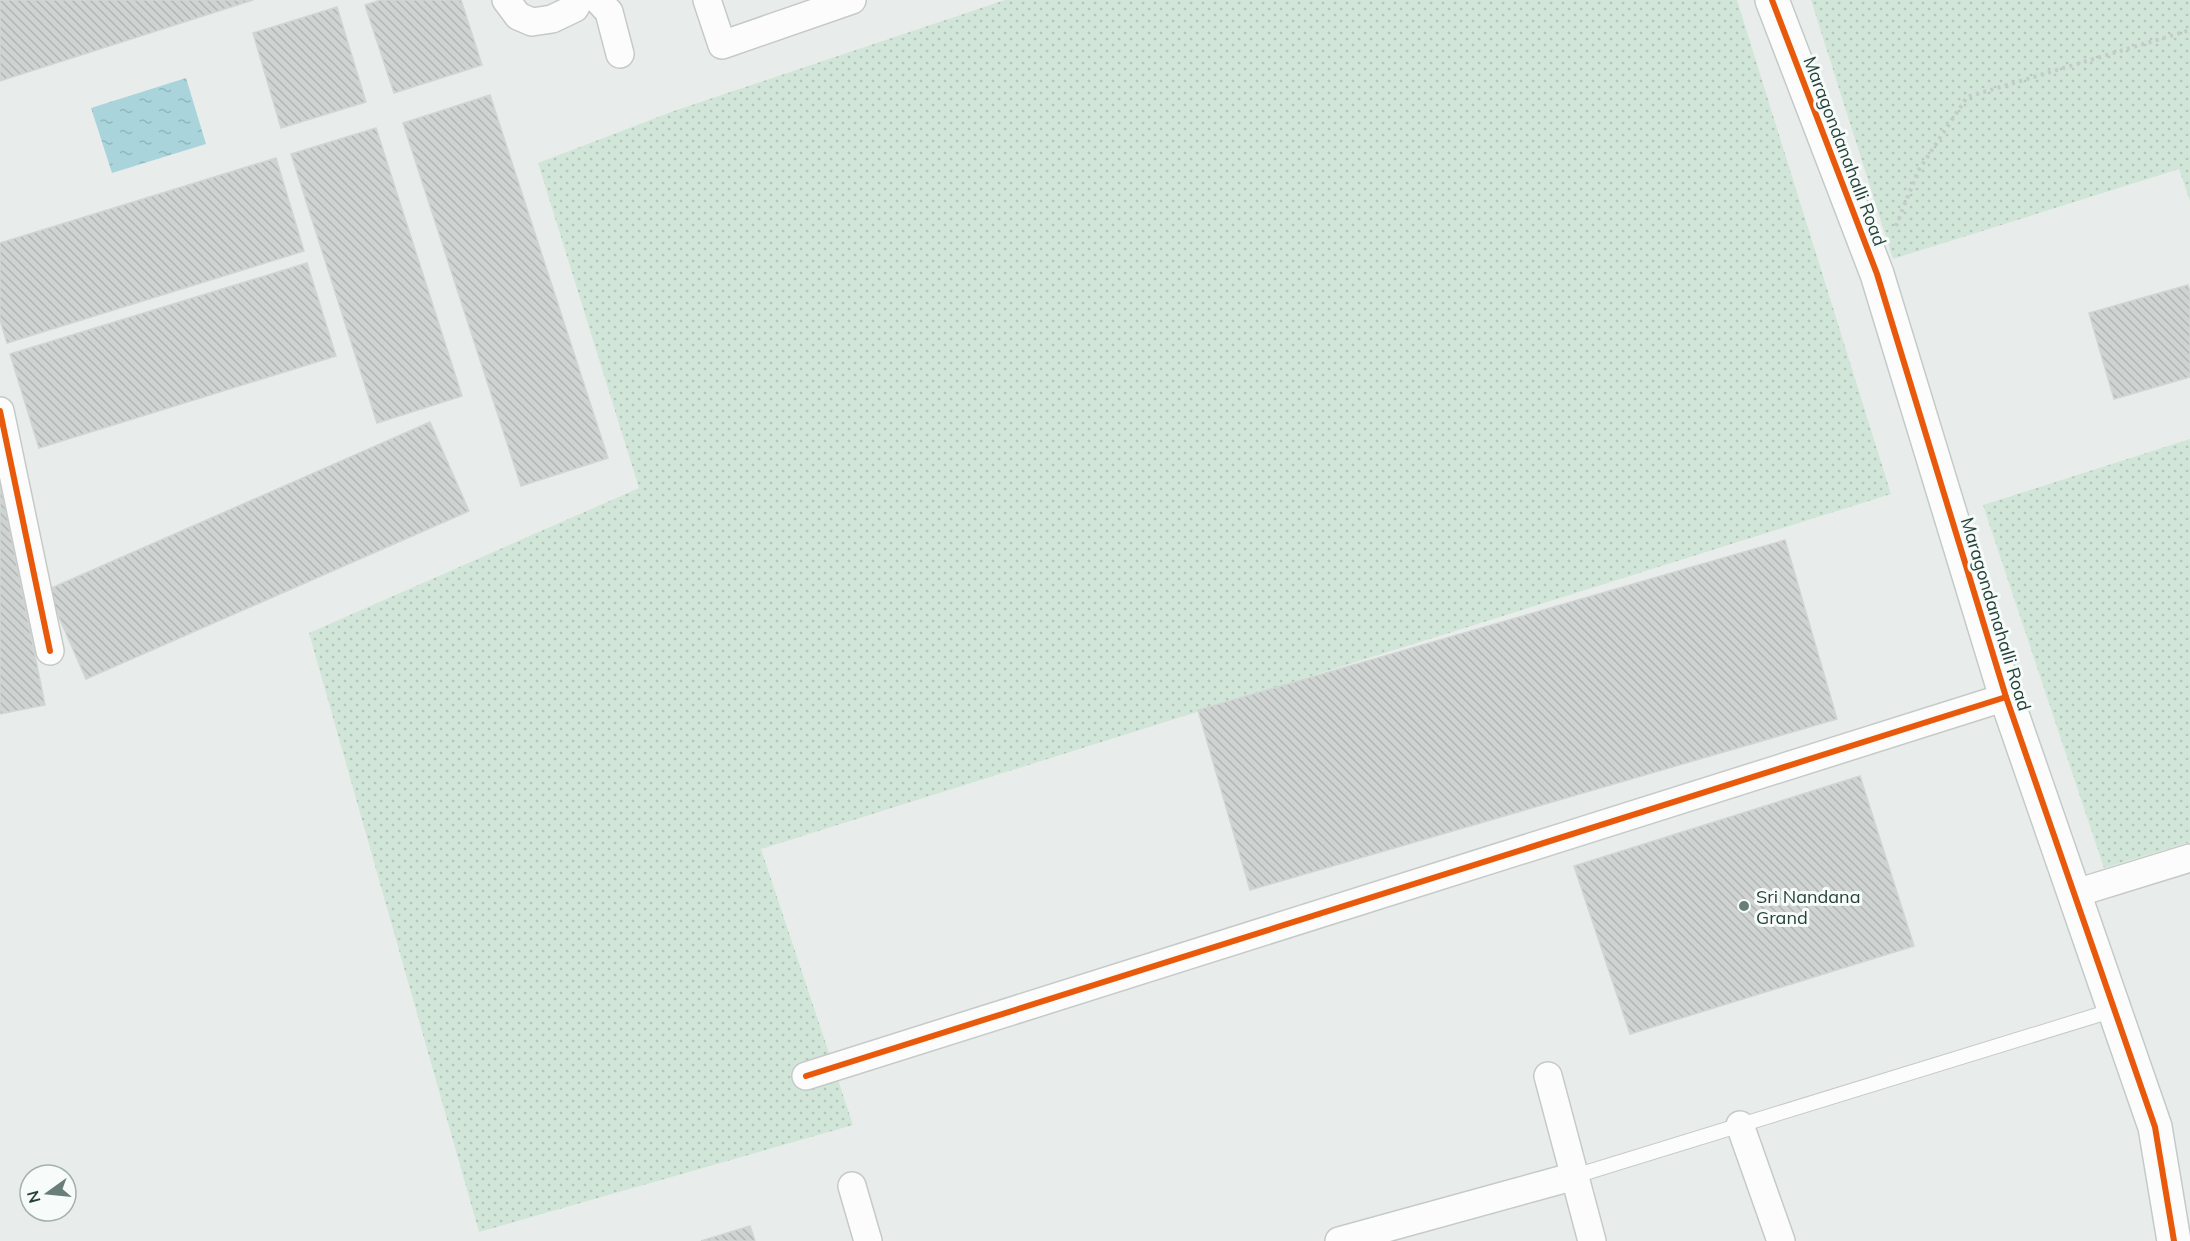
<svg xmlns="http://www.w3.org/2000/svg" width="2190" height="1241" font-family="Mulish,sans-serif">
<defs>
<pattern id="grass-dots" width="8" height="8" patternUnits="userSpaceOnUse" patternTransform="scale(1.5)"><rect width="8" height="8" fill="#d1e6d8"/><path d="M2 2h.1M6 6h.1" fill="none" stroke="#b3c6ba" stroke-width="1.8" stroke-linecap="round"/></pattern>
<pattern id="water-ripples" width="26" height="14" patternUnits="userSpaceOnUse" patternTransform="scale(1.5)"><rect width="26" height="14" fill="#a9d4db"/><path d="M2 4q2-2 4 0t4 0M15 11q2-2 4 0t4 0" fill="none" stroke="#91b7bd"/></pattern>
<pattern id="building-back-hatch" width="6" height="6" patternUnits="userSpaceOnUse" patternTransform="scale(1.5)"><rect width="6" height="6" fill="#cfd4d2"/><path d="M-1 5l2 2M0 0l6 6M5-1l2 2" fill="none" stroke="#b2b7b5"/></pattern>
</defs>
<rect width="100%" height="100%" fill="#e8edeb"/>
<g fill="url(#grass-dots)">
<path d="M1005 0H1737L1891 494 761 849 853 1125 479 1232 309 633 639 488 538 163 674 111Z"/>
<path d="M1811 0H2190V201L2179 169 1893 259Z"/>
<path d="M2190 439V842L2104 868 1983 505Z"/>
</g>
<path fill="url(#water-ripples)" d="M186 78 206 144 112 173 91 108Z"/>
<g fill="url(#building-back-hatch)" stroke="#d1d6d4" stroke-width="1.5">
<path d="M0 0H253L0 81Z"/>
<path d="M381 0H461L482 65 394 93 365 5Z"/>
<path d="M337 7 366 102 281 128 253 33Z"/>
<path d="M490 95 608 458 521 486 403 123Z"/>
<path d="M376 128 462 396 377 423 291 154Z"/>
<path d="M276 158 304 251 7 343 0 320V243Z"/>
<path d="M307 263 336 356 39 448 10 354Z"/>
<path d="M2188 285 2190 292V377L2114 399 2089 313Z"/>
<path d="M430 422 469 511 86 679 47 590Z"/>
<path d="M0 482 45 705 0 714Z"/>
<path d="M1785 540 1837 719 1250 890 1198 710Z"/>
<path d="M1860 776 1914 946 1630 1034 1574 866Z"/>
<path d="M750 1226 755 1241H701Z"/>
</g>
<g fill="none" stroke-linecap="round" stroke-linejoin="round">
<g stroke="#c5cac8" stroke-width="16">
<path id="lane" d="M1575 1176 2114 1010"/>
</g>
<g stroke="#c5cac8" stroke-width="30">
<g id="street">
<path d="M506 0 518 16 532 22 552 19 575 8 579 0"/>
<path d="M598 0 609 12 620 54"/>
<path d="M707 0 722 45 852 0"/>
<path d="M0 411 50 651"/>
<path d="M2073 894 2190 858"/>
<path d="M806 1076 2006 697"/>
<path d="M1548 1076 1592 1241"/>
<path d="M1740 1125 1781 1241"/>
<path d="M852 1186 868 1241"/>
<path d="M1339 1241 1575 1176"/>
</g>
</g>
<g stroke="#c3cbc8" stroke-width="36">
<path id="secondary" d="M1772 0 1877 274 2006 697 2155 1127 2174 1241"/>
</g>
<path stroke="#c3ccca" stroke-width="4" stroke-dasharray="3 4.5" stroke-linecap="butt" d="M1896 226 1918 171 1967 97 2190 30"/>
<use href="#lane" stroke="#fcfcfc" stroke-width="14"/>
<use href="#street" stroke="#fcfcfc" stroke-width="27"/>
<use href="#secondary" stroke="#fcfcfc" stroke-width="33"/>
<g stroke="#f7fbf9" stroke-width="10">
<g id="cycleway">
<path d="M1772 0 1877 274 2006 697 2155 1127 2174 1241"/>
<path d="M0 411 50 651"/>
<path d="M806 1076 2006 697"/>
</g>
</g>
<use href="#cycleway" stroke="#e8590c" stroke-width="6"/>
</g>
<circle fill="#697e78" stroke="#f7fbf9" stroke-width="2" cx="1744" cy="906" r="6"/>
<g text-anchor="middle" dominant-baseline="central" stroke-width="6" stroke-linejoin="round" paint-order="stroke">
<g font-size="18" fill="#24423a" stroke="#f7fbf9">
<text transform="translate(1845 151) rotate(69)">Maragondanahalli Road</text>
<text transform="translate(1996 614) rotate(73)">Maragondanahalli Road</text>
</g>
<g font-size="18" fill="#24423a" stroke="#f7fbf9" text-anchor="start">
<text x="1756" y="896">Sri Nandana<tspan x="1756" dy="21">Grand</tspan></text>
</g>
</g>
<g transform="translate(48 1193) rotate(255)"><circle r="28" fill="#f7fbf9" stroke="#a3b1ad" stroke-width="1.5"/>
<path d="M0-4.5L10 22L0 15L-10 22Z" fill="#697e78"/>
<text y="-9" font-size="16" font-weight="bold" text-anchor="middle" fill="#24423a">N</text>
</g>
</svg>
